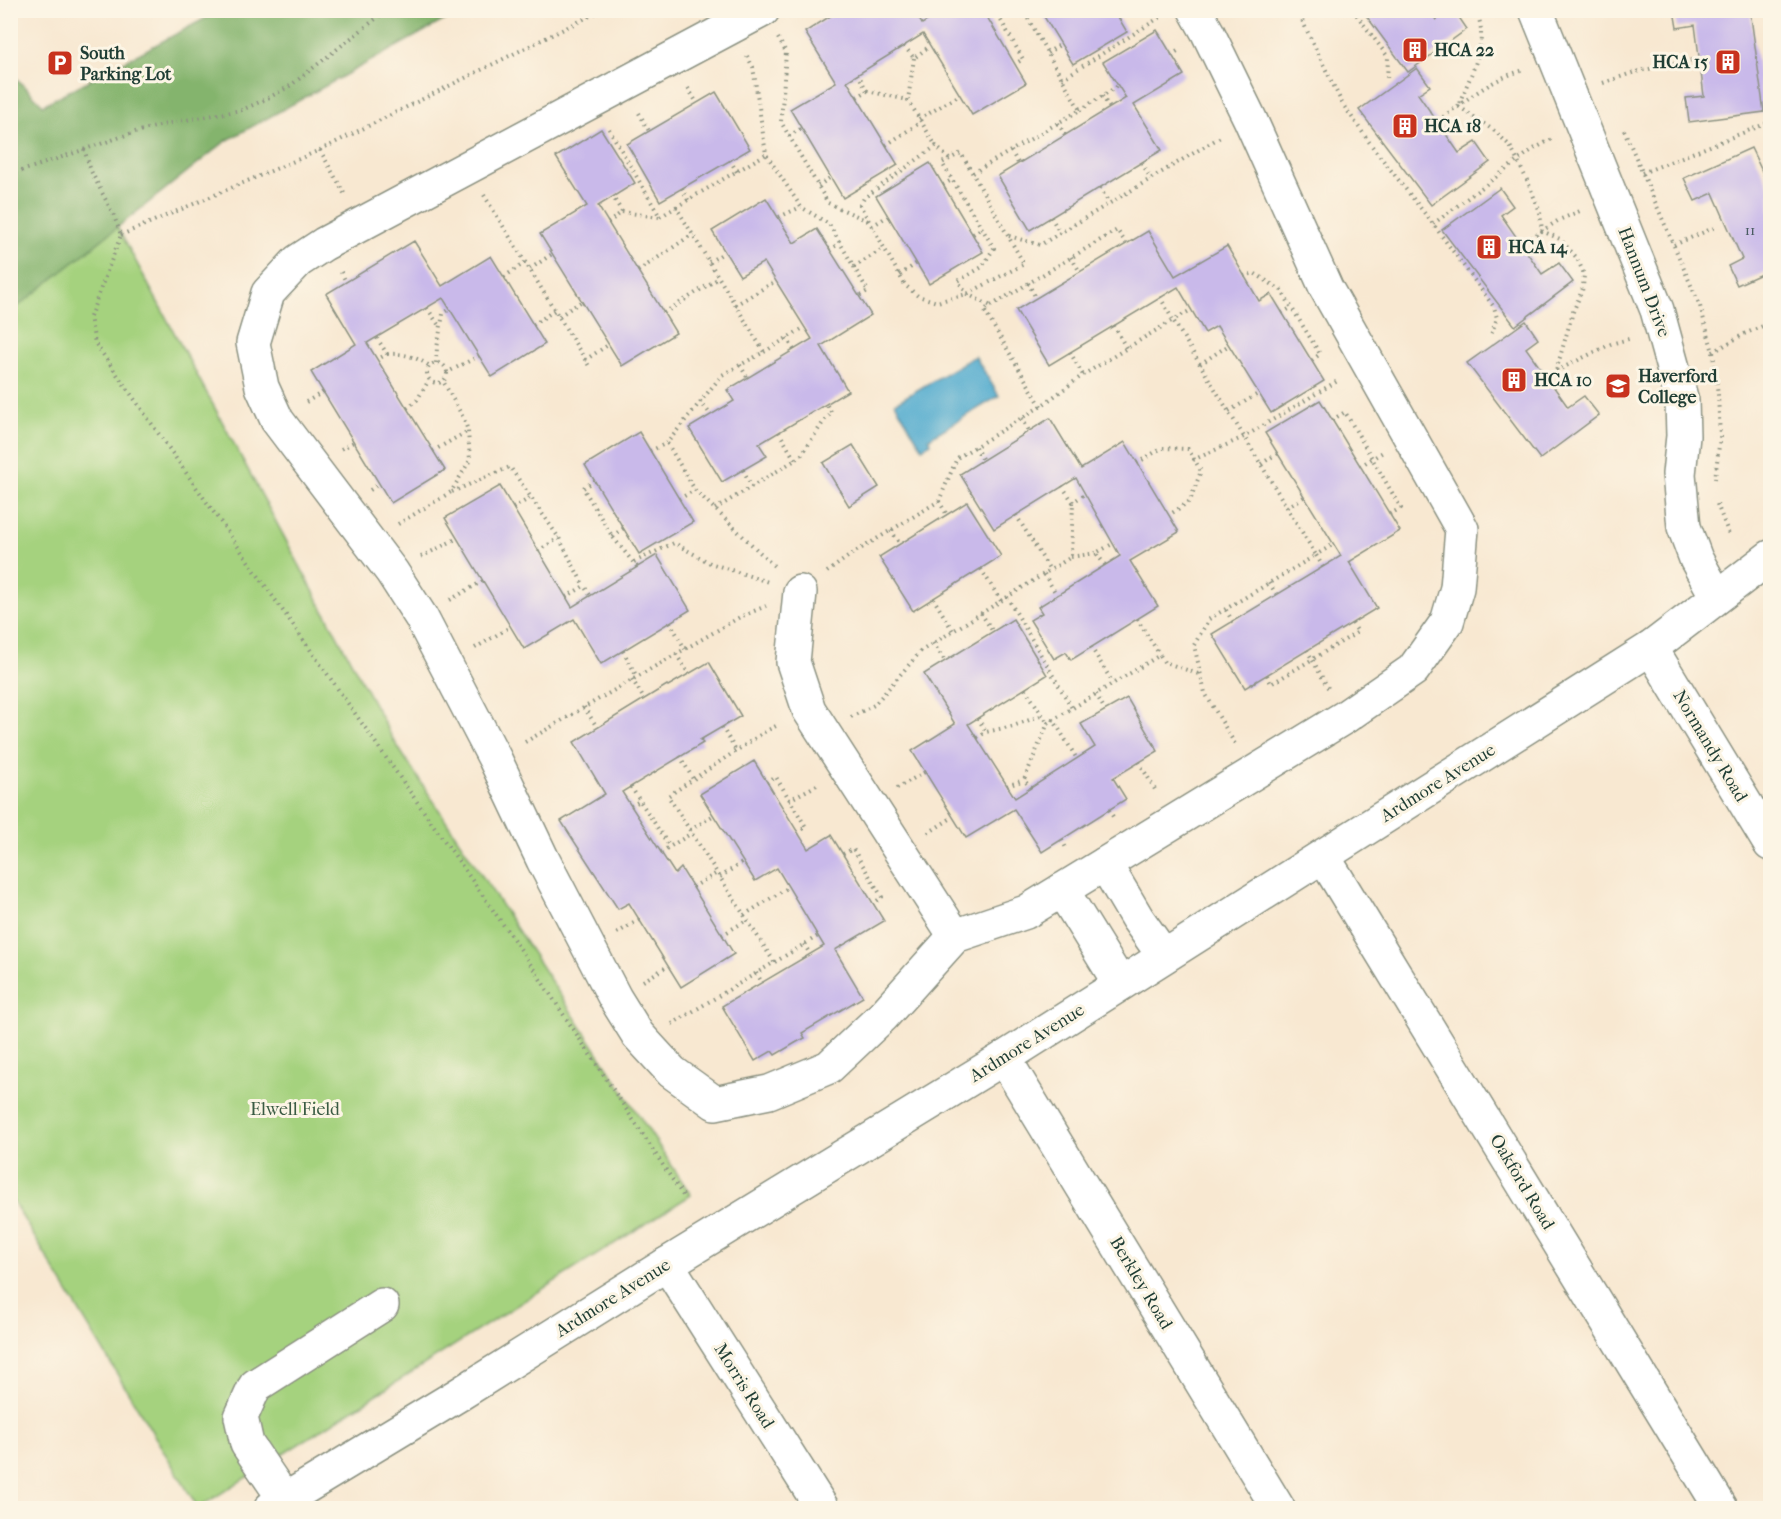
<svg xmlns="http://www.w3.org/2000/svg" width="1781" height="1519" font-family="'IM FELL French Canon',serif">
<rect width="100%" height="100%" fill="#fcf5e5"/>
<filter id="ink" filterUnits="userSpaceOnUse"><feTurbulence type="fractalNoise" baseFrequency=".0167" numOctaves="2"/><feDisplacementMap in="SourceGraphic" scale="12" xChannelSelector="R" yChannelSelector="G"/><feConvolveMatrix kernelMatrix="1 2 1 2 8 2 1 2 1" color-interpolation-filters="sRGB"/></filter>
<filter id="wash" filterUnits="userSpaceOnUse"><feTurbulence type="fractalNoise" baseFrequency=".008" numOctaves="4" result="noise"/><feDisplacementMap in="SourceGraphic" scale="24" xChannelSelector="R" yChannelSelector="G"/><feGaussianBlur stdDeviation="1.35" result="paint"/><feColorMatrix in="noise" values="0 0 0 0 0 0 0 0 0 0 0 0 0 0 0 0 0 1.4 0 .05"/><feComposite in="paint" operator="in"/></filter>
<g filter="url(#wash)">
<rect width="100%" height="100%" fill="#f8e8d1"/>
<path fill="#a5d27e" stroke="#628859" stroke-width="1.5" d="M112 217 394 741 691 1195 198 1508 11 1198V272Z"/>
<path fill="#84b46d" stroke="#527850" stroke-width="1.5" d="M219 11H461L226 141 11 312V73L43 105Z"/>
<path fill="#52accf" stroke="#387482" stroke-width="1.5" d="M975 356 999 396 929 438 931 443 922 448 895 403Z"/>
<g id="blocks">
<g fill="#c9b9ea">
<path d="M840 10H914L922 24 945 10H983L1026 83 972 115 923 34 847 81 898 165 843 198 790 109 836 82 805 32Z"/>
<path d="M1040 10H1114L1127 32 1073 64Z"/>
<path d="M1362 10H1429L1436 20 1450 10H1454L1467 29 1408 72Z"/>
<path d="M1674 10H1750L1764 112 1689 122 1686 98 1704 96 1695 25 1677 28Z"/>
<path d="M1157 30 1184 75 1134 105 1162 150 1030 230 998 176 1126 98 1103 62Z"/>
<path d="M1417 68 1430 86 1418 94 1459 153 1476 142 1490 162 1431 205 1359 110Z"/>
<path d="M716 92 750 149 660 201 627 144Z"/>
<path d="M601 129 635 183 598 206 676 333 622 366 540 234 587 206 556 157Z"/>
<path d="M1751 148 1770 188V270L1737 285 1728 266 1742 259 1713 193 1695 201 1684 178Z"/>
<path d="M930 163 983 252 929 284 876 196Z"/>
<path d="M1500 188 1513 206 1501 215 1542 274 1559 263 1573 282 1515 326 1442 230Z"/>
<path d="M766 198 794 243 817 229 871 315 821 346 848 391 759 444 767 456 722 482 689 428 734 401 727 390 812 339 764 262 740 276 712 231Z"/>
<path d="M1148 231 1175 276 1227 246 1259 301 1271 294 1324 381 1271 413 1217 326 1205 333 1178 287 1049 365 1016 310Z"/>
<path d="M414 241 442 286 491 256 545 344 492 377 443 298 367 343 445 470 391 503 311 372 356 344 326 294Z"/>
<path d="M1526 321 1538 339 1526 348 1568 407 1584 396 1599 415 1540 459 1467 363Z"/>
<path d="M1320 400 1400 531 1349 562 1377 608 1245 688 1212 634 1341 556 1265 433Z"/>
<path d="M1050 418 1081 469 1125 442 1179 532 1130 561 1158 606 1071 660 1066 652 1054 659 1030 620 1042 613 1038 607 1120 556 1076 478 994 529 960 474Z"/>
<path d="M639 432 693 522 639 554 585 465Z"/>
<path d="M853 445 879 487 849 506 823 463Z"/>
<path d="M500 486 572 607 657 555 690 610 601 664 574 619 524 649 445 518Z"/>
<path d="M967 502 1001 556 913 611 879 557Z"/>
<path d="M1013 619 1047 675 968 724 1015 798 1095 747 1081 724 1127 698 1158 751 1113 778 1126 799 1042 852 1014 809 966 838 912 751 955 724 924 674Z"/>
<path d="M709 662 741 716 700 740 703 743 622 792 675 874 681 868 734 954 681 987 629 903 618 909 561 821 605 794 574 742 667 685 668 686Z"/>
<path d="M754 761 808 849 831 835 884 921 835 950 863 997 802 1033 805 1038 797 1042 775 1055 772 1051 755 1061 722 1006 824 946 777 868 755 881 700 794Z"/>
</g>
</g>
</g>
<g filter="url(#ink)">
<use href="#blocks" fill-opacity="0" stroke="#8c9282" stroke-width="1.5"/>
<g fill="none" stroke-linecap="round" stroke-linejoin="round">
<g stroke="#8c9282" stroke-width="36">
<g id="minor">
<path d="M763 10 324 244 298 261 268 293 253 343 262 387 277 420 392 572 421 617 495 759 543 860 615 998 638 1035 672 1072 715 1103 769 1092 829 1067 883 1016 955 936 1026 912 1345 717 1413 670 1447 622 1457 588 1462 529 1326 288 1250 119 1208 33 1195 10"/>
<path d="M1536 10 1657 310 1682 401 1683 436 1679 474 1684 527 1696 559 1717 597"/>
<path d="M800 592 793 662 809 710 955 936"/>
<path d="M1651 648 1770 844"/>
<path d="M1323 856 1721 1508"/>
<path d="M1105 864 1137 918 1164 956"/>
<path d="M1062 890 1120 984"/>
<path d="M1004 1058 1278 1508"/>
<path d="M667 1264 822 1508"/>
<path d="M285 1500 247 1444 241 1417 255 1386 382 1305"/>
<path d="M271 1508 458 1395 667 1264 1004 1058 1651 648 1770 557"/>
</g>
</g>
<g stroke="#8c9282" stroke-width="4" stroke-dasharray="1.5 4.5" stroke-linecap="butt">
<path d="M821 10 826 19"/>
<path d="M995 10 1023 59 1015 64"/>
<path d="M1297 10 1342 103 1372 146 1433 224 1494 307 1497 318 1491 335"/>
<path d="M1353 10 1388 57 1387 81"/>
<path d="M1475 10C1492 39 1469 78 1458 106L1496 132 1510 146 1528 182 1540 212 1542 231 1560 239 1577 258 1584 274 1583 288 1573 312 1556 371"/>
<path d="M1114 11 1116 10"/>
<path d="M985 15 992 10"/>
<path d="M778 38 786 52 781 122 828 203 870 222"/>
<path d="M904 46 914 58 930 46"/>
<path d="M1047 53 1061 44"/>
<path d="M1769 53 1770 66"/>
<path d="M1171 55 1181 49"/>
<path d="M747 56 753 67 766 154 801 207 829 224 868 291 859 296"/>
<path d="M914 58 908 100 936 146"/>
<path d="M1062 79 1162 16"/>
<path d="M1603 83 1635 72 1692 60"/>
<path d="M688 88 697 103"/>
<path d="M867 91 908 100"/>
<path d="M1102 96 1110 108"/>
<path d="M857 97 867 91 858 74"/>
<path d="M1080 110 1118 86"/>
<path d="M639 113 649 131"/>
<path d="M1443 117C1469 98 1494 77 1525 70"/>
<path d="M919 119 960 95"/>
<path d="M1058 123 1065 135"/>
<path d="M609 129 660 217 676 207 764 352 722 375 667 443 695 490 776 568"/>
<path d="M1624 130 1700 306 1713 352 1718 395 1720 437 1715 479"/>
<path d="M789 136 802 128"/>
<path d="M886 145 921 122"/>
<path d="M84 149 91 171 114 216 121 235 90 317 95 343 521 950 684 1197"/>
<path d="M320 150 345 195"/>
<path d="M1011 151 1018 163"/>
<path d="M949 159 936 146 864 198 860 205 905 285 918 296 937 302 967 294 1024 264 961 153 942 163 994 248 982 267 958 281 967 294 991 306"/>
<path d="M730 160 737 172"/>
<path d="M1142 163 1151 179"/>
<path d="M973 173 1080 110 1023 10"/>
<path d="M1642 173 1770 122"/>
<path d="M10 175 135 132 175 122 242 110 266 99 290 86 387 10"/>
<path d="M943 185 952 180"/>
<path d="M818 186 831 177"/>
<path d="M682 188 688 200"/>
<path d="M1100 188 1109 203"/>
<path d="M484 195 589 366"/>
<path d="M676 207 766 154"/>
<path d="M622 212 659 217"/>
<path d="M779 217 801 207"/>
<path d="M1051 217 1060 233"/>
<path d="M608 223 622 212 613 197"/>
<path d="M1433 224 1532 150 1552 139"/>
<path d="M872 226 888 216"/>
<path d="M973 234 982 228"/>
<path d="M121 235 320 150 602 10"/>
<path d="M1009 236 1040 245 1222 136"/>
<path d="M1531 238 1559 220 1580 211"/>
<path d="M1674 245 1718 226"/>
<path d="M829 249 840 244"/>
<path d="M1071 257 1080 272"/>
<path d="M709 262 725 252"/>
<path d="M854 267 884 248"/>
<path d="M530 269 552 254"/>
<path d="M638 271 693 234"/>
<path d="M341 272 346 282"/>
<path d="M900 275 917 263"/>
<path d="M1244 276 1254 273 1281 290 1320 354 1311 361"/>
<path d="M504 277 526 262"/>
<path d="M1028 283 1036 298"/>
<path d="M1160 297 1173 320 1191 310"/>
<path d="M735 305 776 281"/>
<path d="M427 308 440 327"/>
<path d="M664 313 719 278"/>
<path d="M1282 313 1291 308"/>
<path d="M559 316 582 301"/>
<path d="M533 325 555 310"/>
<path d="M1114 325 1126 348"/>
<path d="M377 338 387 354 378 359"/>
<path d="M787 338 794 350"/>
<path d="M764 352 805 327"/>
<path d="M1070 352 1083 375"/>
<path d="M1713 352 1744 334 1770 323"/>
<path d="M387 354C404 353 416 357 430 366"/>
<path d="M585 360 608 345"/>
<path d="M436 363 437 348 443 314 450 309"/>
<circle cx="437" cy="373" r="10"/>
<path d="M1200 364 1229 345"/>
<path d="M740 365 747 377"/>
<path d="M1556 371 1611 344 1632 338"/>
<path d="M446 373 479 356"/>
<path d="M700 401 711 415"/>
<path d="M306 402 323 392"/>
<path d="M1041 406 984 310 1117 230 1126 243"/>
<path d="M407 408 417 400 429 380"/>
<path d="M1229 411 1258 394"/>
<path d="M1022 418 1029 431"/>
<path d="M1332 420 1345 412 1401 508 1390 514"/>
<path d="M779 432 795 460"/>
<path d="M975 447 983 460"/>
<path d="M341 449 354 442"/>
<path d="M433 451 468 431"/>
<path d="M650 451 667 443"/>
<path d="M1193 460 1244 437 1339 380"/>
<path d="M1137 463 1162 448 1188 449 1201 471 1190 501 1169 515"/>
<path d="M1261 464 1278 453"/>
<path d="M1360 466 1383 452"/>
<path d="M743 470 752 487"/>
<path d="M595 481 583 488 612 536 637 567"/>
<path d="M1062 486 1073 502 1085 494"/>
<path d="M370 490 379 484"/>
<path d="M452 492 510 467 559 538 584 586"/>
<path d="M679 499 695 490"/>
<path d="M939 501 947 515"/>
<path d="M1717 504 1730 537"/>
<path d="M1287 507 1304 497"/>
<path d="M513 508 530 498"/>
<path d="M715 509 800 457 826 418 832 413 826 404"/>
<path d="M1016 515 1050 570"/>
<path d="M398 524 451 492 470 460 468 431 464 419 443 381"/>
<path d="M891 530 900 544"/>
<path d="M612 536 624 528"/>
<path d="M538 551 559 538"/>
<path d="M421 557 458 538"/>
<path d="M1071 557 1096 553"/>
<path d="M634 562 674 543 710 563 768 582"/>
<path d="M1105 565 1096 553 1114 543"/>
<path d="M1323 567 1316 555 1334 544"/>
<path d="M981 569 1001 601"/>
<path d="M827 572 852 554 939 501 957 458 1041 406 1083 375 1173 320 1316 555 1209 619 1194 645 1205 693 1235 744"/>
<path d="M1044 574 1057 595"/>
<path d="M1269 583 1277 595"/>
<path d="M566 597 584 586 590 595"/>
<path d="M1007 597 1072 708"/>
<path d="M933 598 953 631"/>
<path d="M450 600 483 581"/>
<path d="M1226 610 1233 622"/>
<path d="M981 613 993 632"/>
<path d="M1137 619 1160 655"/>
<path d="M670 622 685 649"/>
<path d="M933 643 945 661"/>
<path d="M1091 647 1113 683"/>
<path d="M475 648 510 627"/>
<path d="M1307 650 1328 688"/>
<path d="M623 651 637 677"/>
<path d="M676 654 689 674"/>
<path d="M1267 675 1271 684 1358 632 1352 623"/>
<path d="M632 679 644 699"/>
<path d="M1025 689 1048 723"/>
<path d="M1096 694 1105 710"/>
<path d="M584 707 597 727"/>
<path d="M851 717 874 705 921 651 1071 557 1073 502"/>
<path d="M978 718 986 732"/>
<path d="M1053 719 1077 759"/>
<path d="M722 727 736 751"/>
<path d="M977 738 986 732 1013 726 1043 715"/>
<path d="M525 742 740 617 766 606"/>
<path d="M680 756 693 779"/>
<path d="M1139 762 1157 793"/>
<path d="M767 783 776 777 806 827 798 832"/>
<path d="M1007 786 1024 780"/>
<path d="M631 787 670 847"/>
<path d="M897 788 925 772"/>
<path d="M1031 788 1024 780 1048 723 1160 655 1164 662 1201 675"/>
<path d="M789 800 817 785"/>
<path d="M631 806 640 801"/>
<path d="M1109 810 1115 820"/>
<path d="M690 830 714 815"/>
<path d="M928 833 953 817"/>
<path d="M1062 840 1067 850"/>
<path d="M661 852 692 833"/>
<path d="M843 854 853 849 882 897 873 904"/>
<path d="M720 877 743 862"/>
<path d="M693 887 717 873"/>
<path d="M744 915 789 887"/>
<path d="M617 933 639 920"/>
<path d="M722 935 747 920"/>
<path d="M804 944 810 954"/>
<path d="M774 962 668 796 766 731 778 725"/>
<path d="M756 973 762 982"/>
<path d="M643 981 668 966"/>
<path d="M672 1024 818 936"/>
</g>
<use href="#minor" stroke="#fff" stroke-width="33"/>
</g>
</g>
<defs>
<g id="building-square" transform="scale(1.35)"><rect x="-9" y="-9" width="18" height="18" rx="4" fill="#c8321e" stroke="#fcf5e5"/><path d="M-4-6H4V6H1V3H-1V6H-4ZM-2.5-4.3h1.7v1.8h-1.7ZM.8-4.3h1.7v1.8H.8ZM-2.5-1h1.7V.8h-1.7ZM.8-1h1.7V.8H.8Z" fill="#fff"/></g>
<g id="parking-square" transform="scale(1.35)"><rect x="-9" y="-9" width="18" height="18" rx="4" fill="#c8321e" stroke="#fcf5e5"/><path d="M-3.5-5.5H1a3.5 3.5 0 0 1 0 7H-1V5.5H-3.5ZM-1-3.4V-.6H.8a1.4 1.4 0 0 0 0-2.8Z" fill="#fff"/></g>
<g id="university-square" transform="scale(1.35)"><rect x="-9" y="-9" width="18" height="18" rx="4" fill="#c8321e" stroke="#fcf5e5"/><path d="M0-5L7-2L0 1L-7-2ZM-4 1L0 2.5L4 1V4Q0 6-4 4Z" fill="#fff"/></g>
</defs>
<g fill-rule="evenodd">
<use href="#building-square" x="1415" y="50"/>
<use href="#building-square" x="1728" y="62"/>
<use href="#parking-square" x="60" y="63"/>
<use href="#building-square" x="1405" y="126"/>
<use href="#building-square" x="1489" y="247"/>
<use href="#building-square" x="1514" y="380"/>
<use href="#university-square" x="1618" y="386"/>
</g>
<g text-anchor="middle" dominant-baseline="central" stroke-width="6" stroke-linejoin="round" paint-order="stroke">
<g font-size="15" fill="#4a5c62">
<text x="1750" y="230">11</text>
</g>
<g font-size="18" font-weight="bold" fill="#1f3d34" stroke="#fcf5e5" text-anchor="start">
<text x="1434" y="50">HCA 22</text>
<text x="80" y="53">South<tspan x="80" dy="21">Parking Lot</tspan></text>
<text x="1708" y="62" text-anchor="end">HCA 15</text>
<text x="1424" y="126">HCA 18</text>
<text x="1508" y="247">HCA 14</text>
<text x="1638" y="376">Haverford<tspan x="1638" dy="21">College</tspan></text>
<text x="1534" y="380">HCA 10</text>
</g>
<g font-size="18" fill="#1f3d34" stroke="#fcf5e5">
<text transform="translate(1644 282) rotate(69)">Hannum Drive</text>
<text transform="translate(1710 746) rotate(59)">Normandy Road</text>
<text transform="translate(1438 783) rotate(-32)">Ardmore Avenue</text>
<text transform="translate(1027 1043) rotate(-32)">Ardmore Avenue</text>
<text transform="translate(1522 1182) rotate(59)">Oakford Road</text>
<text transform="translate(1141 1283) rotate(59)">Berkley Road</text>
<text transform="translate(613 1298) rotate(-32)">Ardmore Avenue</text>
<text transform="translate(744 1386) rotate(58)">Morris Road</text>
</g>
<g font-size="18" fill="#3a5b43" stroke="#fcf5e5">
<text x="295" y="1109">Elwell Field</text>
</g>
</g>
<rect width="1781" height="1519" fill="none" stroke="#fcf5e5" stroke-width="36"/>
</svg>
